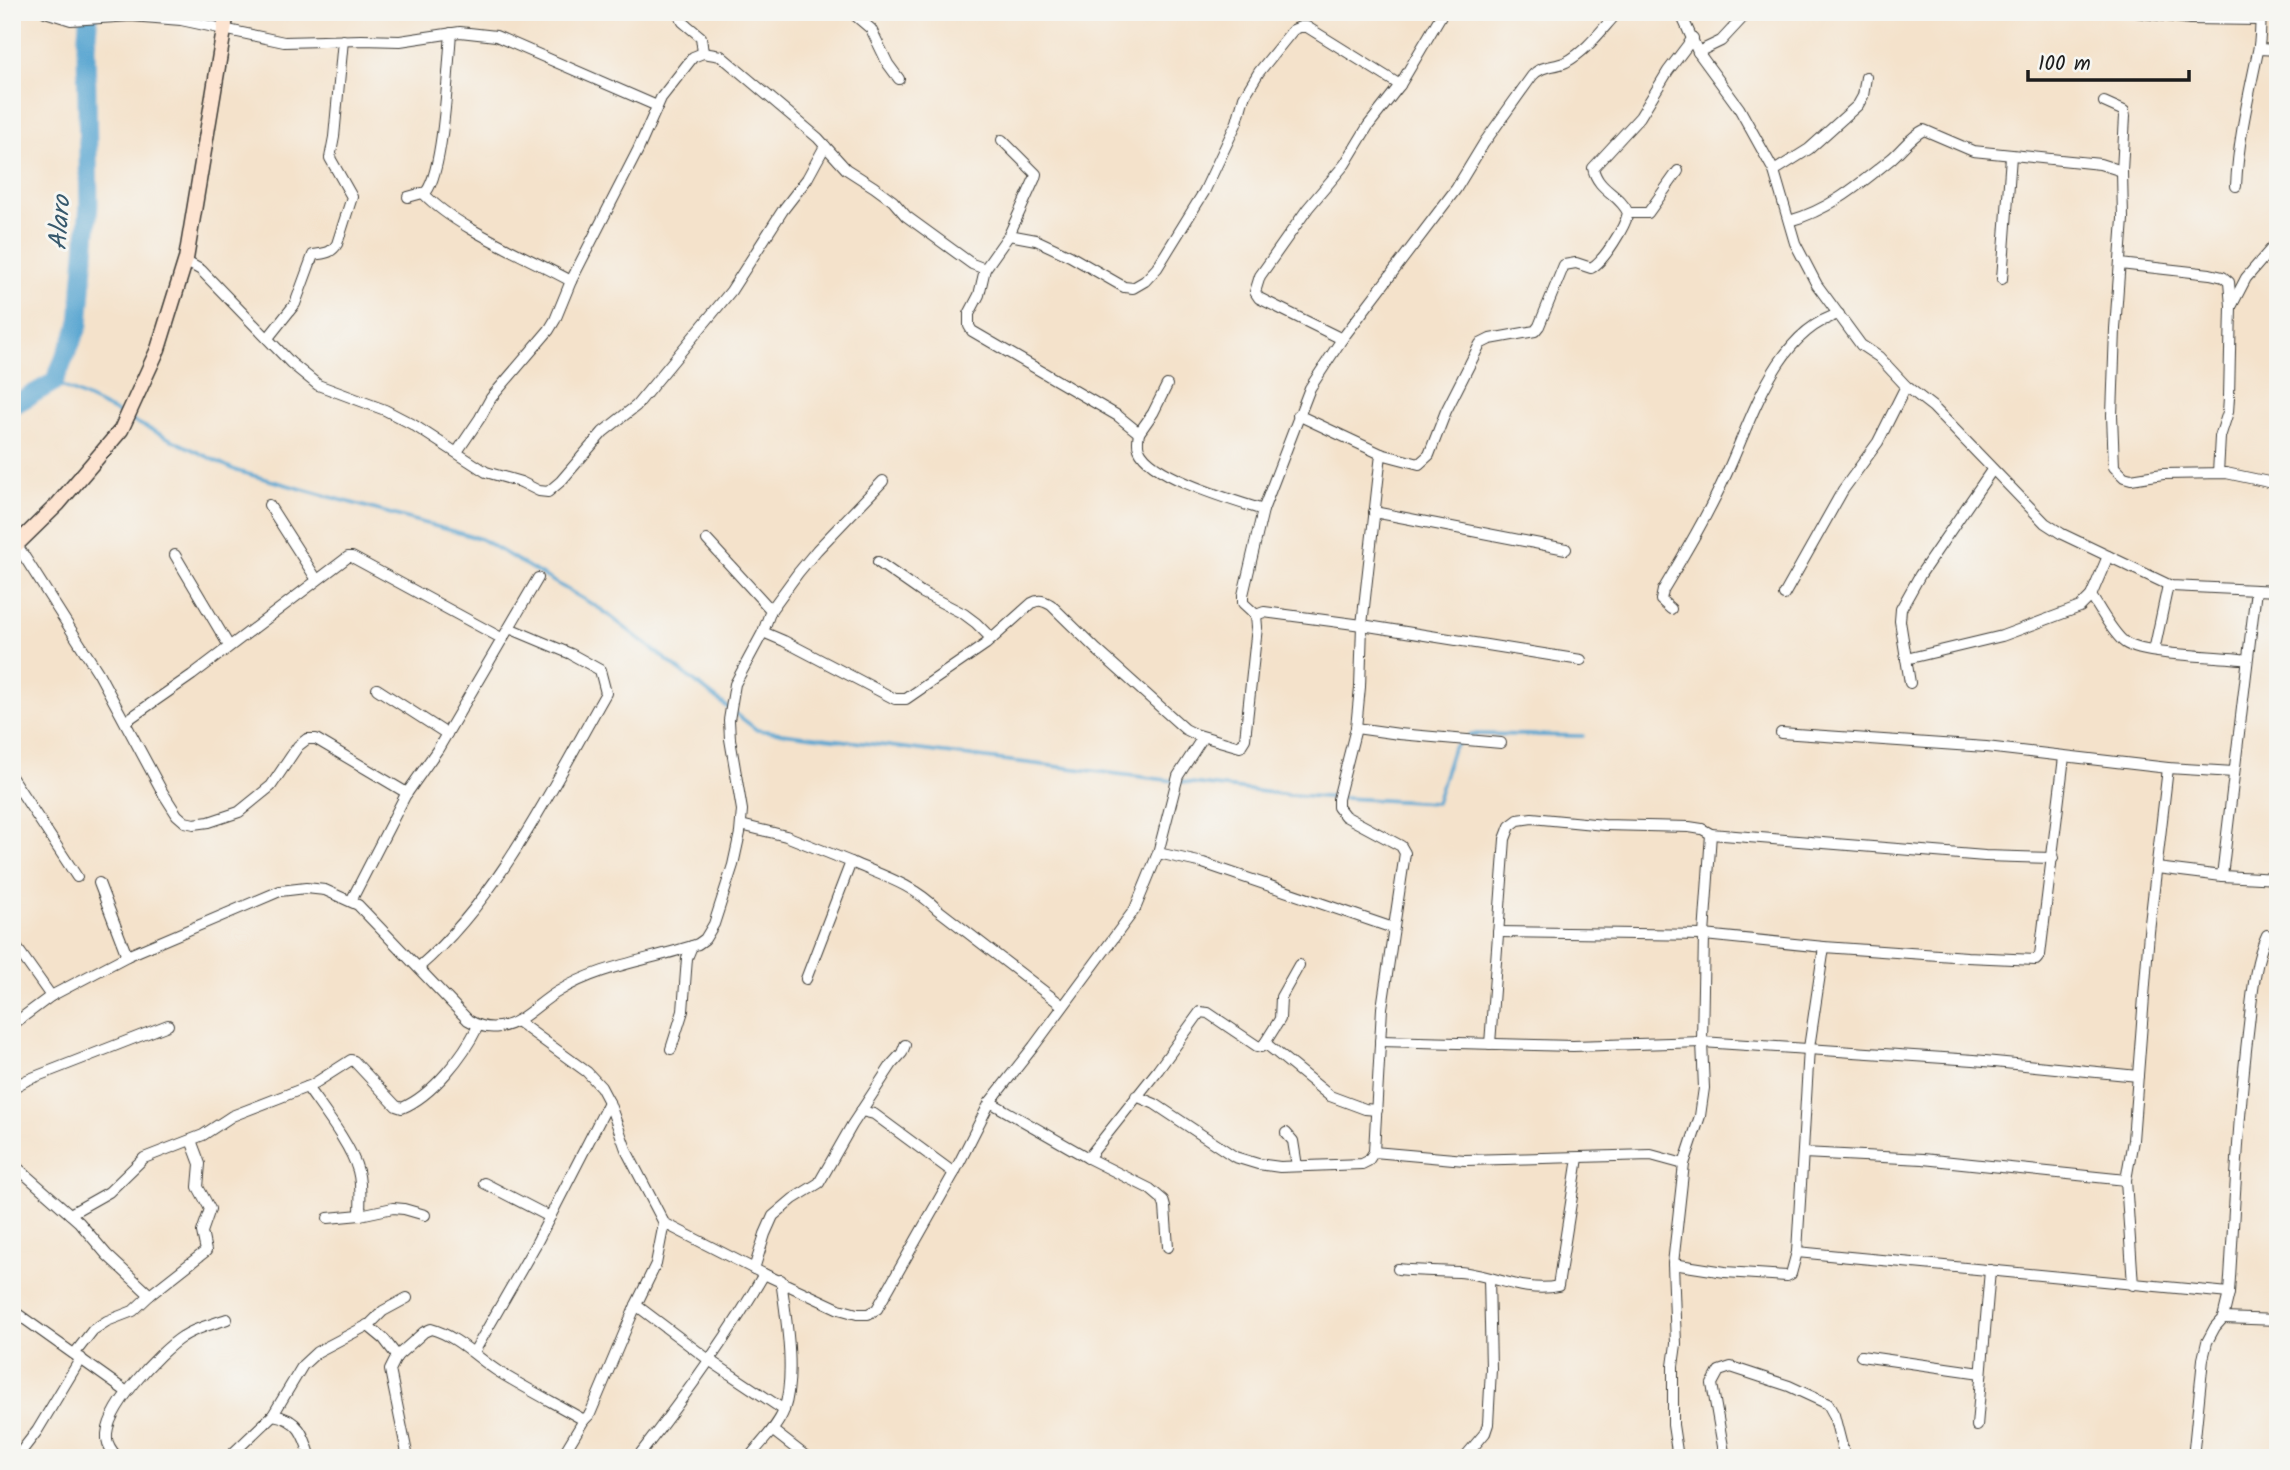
<svg xmlns="http://www.w3.org/2000/svg" width="2290" height="1470" font-family="Kalam,sans-serif">
<rect width="100%" height="100%" fill="#f6f6f2"/>
<filter id="ink" filterUnits="userSpaceOnUse"><feTurbulence type="fractalNoise" baseFrequency=".0143" numOctaves="2"/><feDisplacementMap in="SourceGraphic" scale="14" xChannelSelector="R" yChannelSelector="G"/><feConvolveMatrix kernelMatrix="1 2 1 2 8 2 1 2 1" color-interpolation-filters="sRGB"/></filter>
<filter id="wash" filterUnits="userSpaceOnUse"><feTurbulence type="fractalNoise" baseFrequency=".00686" numOctaves="4" result="noise"/><feDisplacementMap in="SourceGraphic" scale="28" xChannelSelector="R" yChannelSelector="G"/><feGaussianBlur stdDeviation="1.57" result="paint"/><feColorMatrix in="noise" values="0 0 0 0 0 0 0 0 0 0 0 0 0 0 0 0 0 1.4 0 .05"/><feComposite in="paint" operator="in"/></filter>
<g filter="url(#wash)">
<rect width="100%" height="100%" fill="#f4e2cb"/>
<g fill="none" stroke-linecap="round" stroke-linejoin="round">
<g stroke="#57a4d0" stroke-width="3.5">
<path d="M54 382 124 416"/>
<path d="M131 420 237 471 481 539 602 610 757 730 1289 795 1436 803 1453 748 1461 742"/>
<path d="M1467 737 1471 734 1583 736"/>
</g>
<path stroke="#57a4d0" stroke-width="19" d="M12 406 54 382 79 325 89 205 86 47 89 12"/>
</g>
</g>
<g filter="url(#ink)">
<g fill="none" stroke-linecap="round" stroke-linejoin="round">
<g stroke="#3c3a36" stroke-width="12">
<g id="street">
<path d="M45 12 71 20 131 16 181 20 284 42 362 40 400 41 460 32 496 36 657 106"/>
<path d="M681 12 680 16 683 22 701 37 703 53"/>
<path d="M851 12 871 29 888 64 899 79"/>
<path d="M1680 12 1698 52 1739 108 1774 171 1795 243 1817 285 1861 345 1879 357 1906 386 1933 407 2045 523 2062 534 2171 586 2278 591"/>
<path d="M2136 12 2190 19 2260 20"/>
<path d="M2259 49 2278 50"/>
<path d="M1698 52 1721 41 1748 12"/>
<path d="M2104 102 2124 111 2125 116 2122 171 2123 219 2115 329 2112 415 2114 467 2124 477 2131 479 2163 474 2226 473 2278 484"/>
<path d="M1774 171 1809 149 1858 105 1863 96 1866 77"/>
<path d="M2236 186C2238 140 2249 95 2258 51 2261 38 2260 25 2261 12"/>
<path d="M423 193C457 229 526 256 571 281"/>
<path d="M408 197 426 192C444 170 448 67 451 33"/>
<path d="M1628 213H1648L1678 171"/>
<path d="M1789 221C1828 211 1860 184 1891 159 1902 150 1911 136 1924 130L1973 151 2100 164 2122 171"/>
<path d="M1009 235 1036 240 1070 256 1124 287 1133 288 1145 281 1157 268 1204 192 1237 122 1244 97 1259 72 1293 30 1300 27H1307L1400 85"/>
<path d="M185 261 201 270 291 363 318 385 385 410 412 424 486 472 521 482 539 491 548 492 561 481 603 432 636 406 731 291 783 210 807 179 825 146"/>
<path d="M2120 264 2210 274 2223 277 2229 282 2231 306 2229 397 2228 412 2220 437 2218 473"/>
<path d="M2002 279 2011 156"/>
<path d="M2232 305 2246 278 2278 241"/>
<path d="M268 338 295 304 313 255C324 253 331 254 337 244L352 197 330 158 334 137 343 40"/>
<path d="M1342 339 1259 298 1255 292 1260 276 1308 208 1345 164 1368 126 1400 85 1443 12"/>
<path d="M1298 415 1381 454"/>
<path d="M1139 433 1153 413 1167 385"/>
<path d="M457 452 480 418 491 398 549 330 555 320 571 281 638 150 661 98 693 57 703 53 721 56 818 138 846 169 874 187 893 201 906 216 972 264 985 269"/>
<path d="M269 505 317 580"/>
<path d="M1263 510 1310 388 1342 339 1456 189 1484 143 1532 76C1543 64 1553 68 1566 62 1587 51 1603 28 1618 12"/>
<path d="M1374 512 1566 549"/>
<path d="M707 540 771 610"/>
<path d="M17 545 99 674 163 793 177 815 185 822 194 824 209 822 239 812 271 786 298 746 307 739H316L407 793"/>
<path d="M175 555 229 646"/>
<path d="M878 562 921 592 964 614 976 623 992 639"/>
<path d="M1784 595 1843 490 1878 442 1906 386"/>
<path d="M2091 596C2101 610 2110 629 2123 641 2140 657 2220 655 2247 660"/>
<path d="M1671 609 1661 600 1663 590C1685 553 1707 516 1725 477 1751 422 1775 332 1839 314"/>
<path d="M1256 615 1264 612 1362 625 1581 660"/>
<path d="M763 632 784 641 895 699H906L986 644 1032 603C1039 599 1044 601 1051 605L1097 650 1185 729 1195 734 1240 747 1245 739 1257 627 1256 615 1243 603V595L1263 510C1235 501 1150 477 1139 449 1137 444 1138 438 1139 433L1118 416 972 331 969 326V314L979 295 985 269 1009 235 1035 178 1036 174 1002 140"/>
<path d="M2154 651 2168 585"/>
<path d="M1906 659 2002 636 2080 607 2091 596 2108 556"/>
<path d="M1910 683 1900 621 1901 609 1920 575 1992 470"/>
<path d="M377 689 447 734"/>
<path d="M126 721 192 675 348 557H352L503 639"/>
<path d="M1356 728 1399 734 1501 743"/>
<path d="M1781 733 1986 747 2168 768 2234 772"/>
<path d="M12 778 77 877"/>
<path d="M741 825 786 836 851 862 806 979"/>
<path d="M1158 853 1203 863 1393 928"/>
<path d="M851 862C883 876 912 884 937 909L1063 1006"/>
<path d="M2157 868 2222 876 2278 879"/>
<path d="M2222 876 2256 590"/>
<path d="M99 883 127 956"/>
<path d="M351 901 405 796 438 749 538 578"/>
<path d="M1498 932 1704 935 1824 947 1967 957 2036 960 2040 955 2064 757"/>
<path d="M12 941 51 996"/>
<path d="M419 967C500 897 553 785 606 693L600 670 571 654 509 628"/>
<path d="M517 1021 587 1072 601 1087 609 1102 627 1152 664 1223 764 1274 839 1309 857 1314H868L877 1309 954 1173 990 1102 1034 1046 1135 909 1158 853 1178 776 1203 737"/>
<path d="M12 1025 51 996 127 956 280 891 306 888 325 890 358 905 468 1020C478 1026 487 1029 499 1027 522 1024 539 1002 559 991 601 965 652 960 698 944L705 939 714 924 733 865 740 833 742 810 730 739 729 720 735 684 763 632 771 610 798 573 817 550 883 481"/>
<path d="M1380 1041 1573 1046 1702 1042 1974 1060 2138 1076"/>
<path d="M1265 1043 1330 1096 1365 1109 1377 1110"/>
<path d="M1490 1044 1505 839 1510 826 1518 820 1532 818 1604 825 1689 827 1702 829 1711 834 1985 856 2053 858"/>
<path d="M671 1049 683 1011 687 958 692 946"/>
<path d="M307 1087C323 1110 351 1145 358 1171 362 1185 360 1201 360 1215"/>
<path d="M12 1088 27 1080 168 1025"/>
<path d="M1136 1096 1155 1104 1235 1157 1258 1164 1280 1167 1362 1164 1368 1161 1374 1152 1382 1008 1405 853 1401 846 1345 816 1338 807V799L1356 728 1360 687 1362 625 1381 454 1419 464 1429 455 1446 411 1480 344 1490 339 1535 331 1539 326 1564 265 1576 263 1591 268C1604 261 1625 227 1628 213 1620 194 1598 191 1593 168L1640 117 1668 71 1693 38"/>
<path d="M990 1102 1088 1158 1150 1189 1163 1200 1165 1207 1168 1247"/>
<path d="M861 1111 874 1114 954 1173"/>
<path d="M1286 1133 1293 1141 1297 1166"/>
<path d="M1374 1152 1465 1160 1651 1155 1684 1164"/>
<path d="M1803 1153 1923 1159 2126 1180"/>
<path d="M1088 1158 1158 1070 1200 1012 1208 1013 1257 1046 1261 1047 1265 1043 1280 1019 1281 997 1299 965"/>
<path d="M12 1163 79 1222 107 1255 150 1295"/>
<path d="M484 1183 550 1217"/>
<path d="M70 1214 109 1192 144 1158 203 1135 232 1116 312 1085 351 1060 354 1061 396 1106 402 1108C433 1095 464 1055 478 1026"/>
<path d="M328 1218 360 1215 393 1208 404 1209 425 1215"/>
<path d="M1797 1252 2229 1293"/>
<path d="M1673 1264 1725 1272 1787 1276 1791 1274 1797 1252 1809 1048 1824 947"/>
<path d="M754 1269 765 1234 773 1216 793 1199 819 1183 852 1125 892 1064 902 1053 905 1045"/>
<path d="M1398 1269C1419 1271 1439 1271 1459 1272 1491 1274 1525 1294 1558 1286L1578 1158"/>
<path d="M2133 1285 2126 1180 2133 1140 2149 932 2168 768"/>
<path d="M636 1305 709 1360 784 1410"/>
<path d="M12 1310 127 1392"/>
<path d="M2223 1318 2278 1320"/>
<path d="M367 1325 384 1339 397 1356"/>
<path d="M474 1352 536 1244 609 1102"/>
<path d="M75 1353 93 1330 107 1321 133 1311 150 1295 206 1251 202 1232 210 1209 198 1187 200 1164 191 1140"/>
<path d="M1861 1356 1981 1373"/>
<path d="M273 1415C299 1419 304 1435 311 1458"/>
<path d="M1977 1426 1990 1270"/>
<path d="M772 1430 808 1458"/>
<path d="M20 1453 37 1431 81 1358"/>
<path d="M118 1458C113 1452 108 1447 107 1439 104 1410 159 1352 182 1337 195 1328 213 1324 227 1319"/>
<path d="M228 1458 273 1415 303 1365 317 1352 370 1324 383 1311 407 1298"/>
<path d="M408 1458 390 1370 397 1356 424 1332 431 1329C457 1336 477 1358 499 1372 527 1389 556 1404 584 1420"/>
<path d="M561 1458 584 1420 590 1414 636 1305 656 1264 664 1223"/>
<path d="M637 1458C683 1399 727 1339 764 1274"/>
<path d="M749 1458C760 1443 778 1427 784 1410 796 1375 786 1317 781 1280"/>
<path d="M1464 1458 1485 1433 1488 1424 1491 1369 1489 1278"/>
<path d="M1678 1458 1673 1425V1366L1676 1344 1673 1264 1684 1164 1700 1116 1704 1088 1702 1042 1704 935 1711 834"/>
<path d="M1725 1458 1712 1384 1719 1371 1731 1367 1789 1386 1828 1404 1834 1415 1845 1458"/>
<path d="M2193 1458 2203 1359 2207 1342 2215 1327 2223 1318 2229 1293C2235 1203 2238 1113 2249 1024 2252 997 2255 959 2267 935"/>
</g>
</g>
<g stroke="#3c3a36" stroke-width="17">
<path id="secondary" d="M12 549 58 504 121 430 158 349 186 259 227 12"/>
</g>
<use href="#street" stroke="#fff" stroke-width="10"/>
<use href="#secondary" stroke="#fde4d1" stroke-width="14"/>
</g>
</g>
<g text-anchor="middle" dominant-baseline="central" stroke-width="6" stroke-linejoin="round" paint-order="stroke">
<g font-size="26" font-style="italic" fill="#37596d" stroke="#f6f6f2">
<text transform="translate(61 223) rotate(-86)">Alaro</text>
</g>
</g>
<rect width="2290" height="1470" fill="none" stroke="#f6f6f2" stroke-width="42"/>
<path d="M2028 70v10h161v-10" fill="none" stroke="#1c1c1c" stroke-width="3.5"/>
<text x="2038" y="70" font-size="21" fill="#1c1c1c" stroke="#f6f6f2" stroke-width="5" paint-order="stroke">100 m</text>
</svg>
